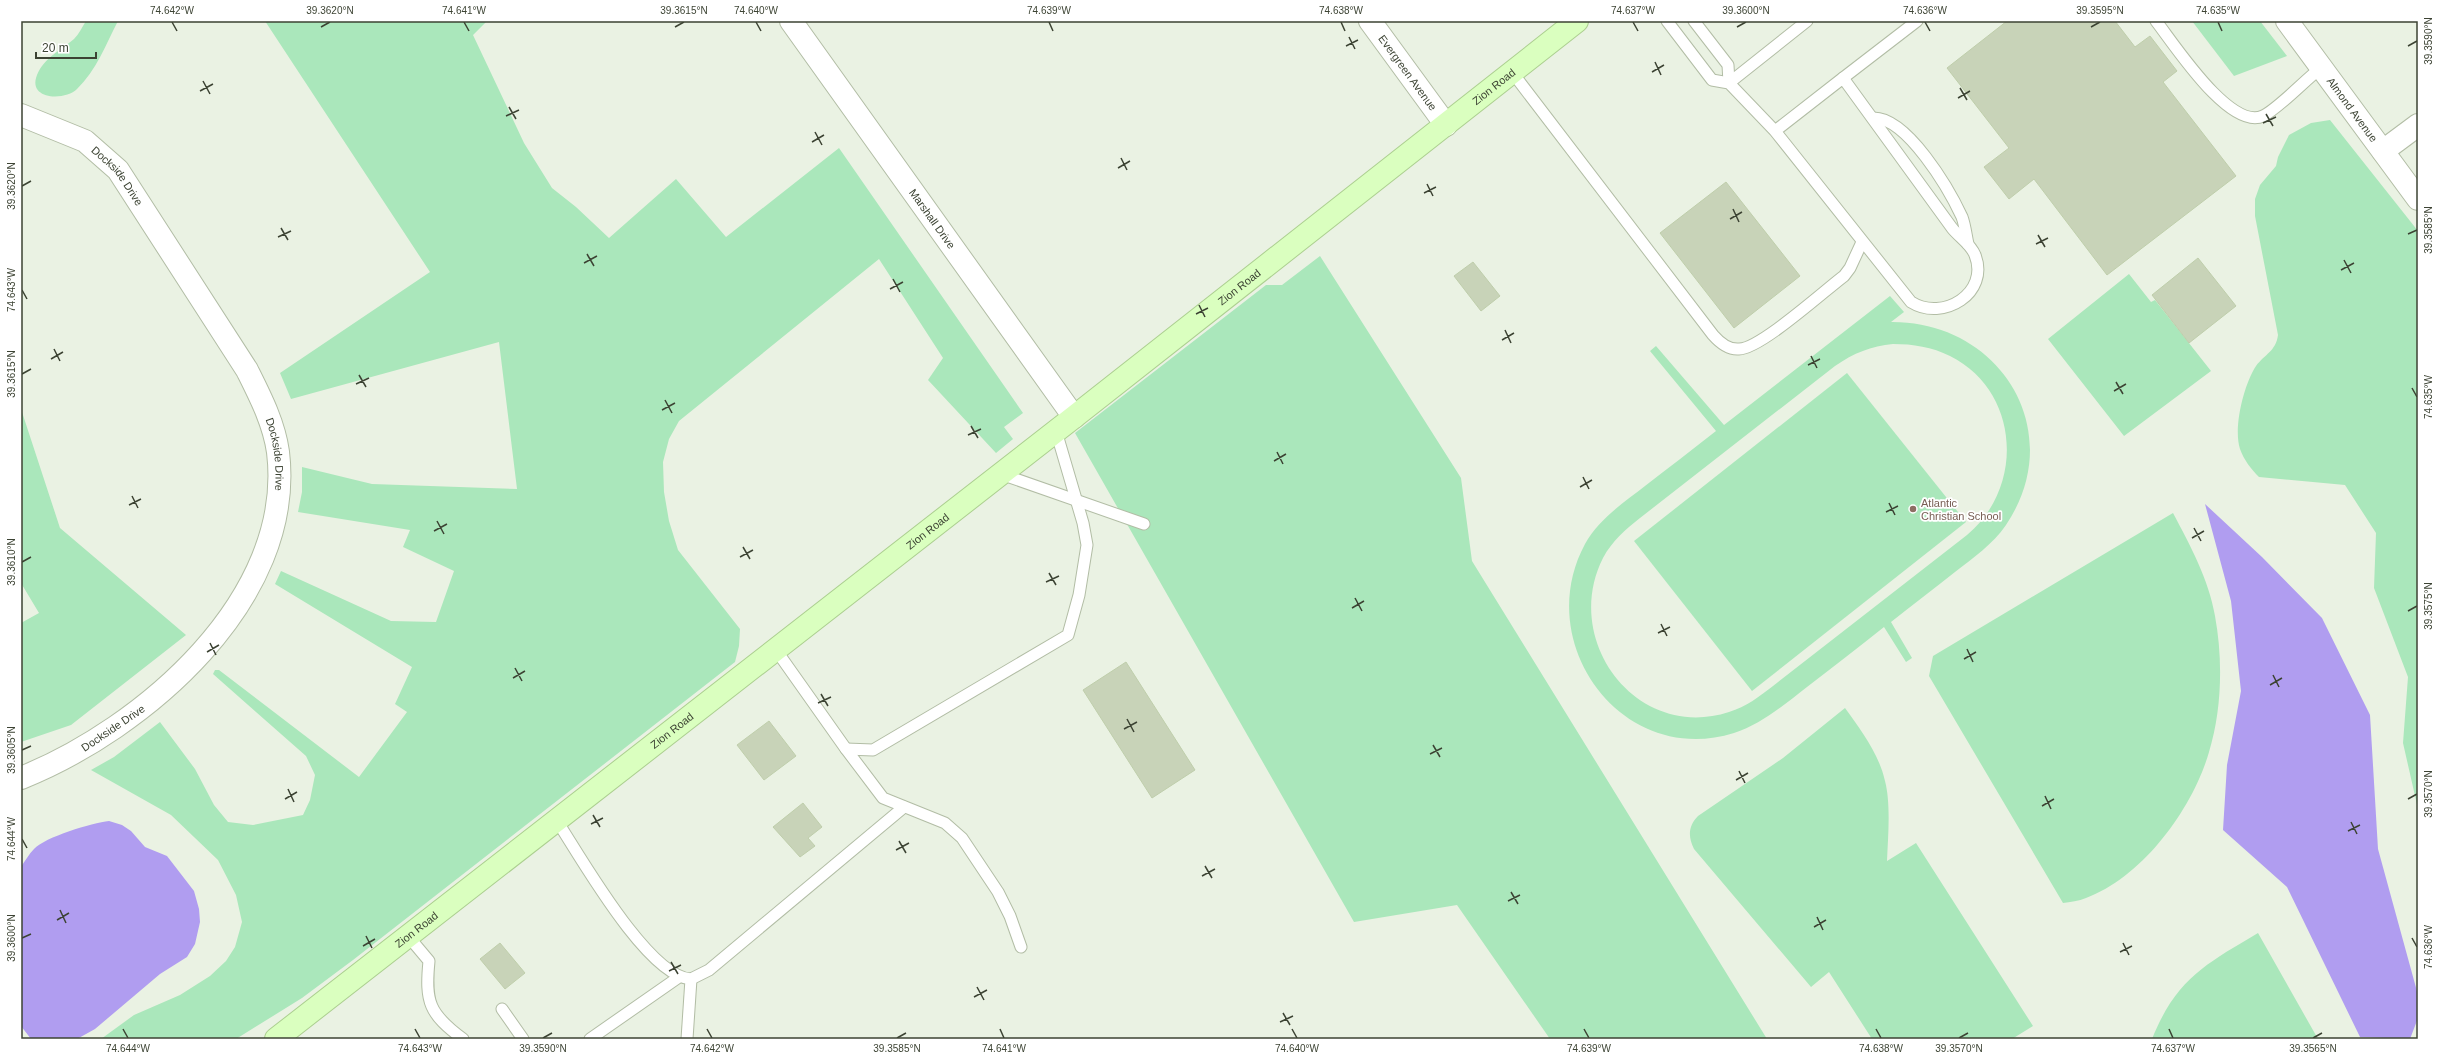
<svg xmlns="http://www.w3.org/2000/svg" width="2439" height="1060" font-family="Arial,sans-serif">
<rect width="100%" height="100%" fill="#eaf2e3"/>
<g fill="#aae7bb" fill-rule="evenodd">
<path d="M86 21H118C106 44 96 71 77 89 65 101 27 100 37 75 44 58 61 50 74 39 79 34 82 27 86 21Z"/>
<path d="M265 21H487L473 35 524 143 552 188 576 207 609 238 676 179 726 237 839 148 1023 413 1004 427 1013 439 996 453 928 380 943 358 879 259 679 421 669 439 663 462 664 492 669 521 678 550 740 629 739 646 735 662 353 960 302 998 236 1039H101L134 1015 180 995 210 976 226 961 235 947 242 922 236 895 218 860 171 815 91 770 114 757 160 722 195 769 214 805 228 822 253 825 303 815 310 800 315 775 306 756 213 674 215 670H219L359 777 407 712 395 704 412 667 275 584 281 571 391 621 436 622 454 571 403 547 410 530 298 512 302 492V467L372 484 517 489 499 342 291 399 280 373 430 272Z"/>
<path d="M2192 21H2260L2287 56 2234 76Z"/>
<path d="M2330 120 2418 231V809L2403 743 2408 677 2374 588 2376 533 2345 485 2259 477C2251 469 2244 460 2240 449 2233 428 2244 384 2256 366 2265 354 2276 351 2278 335L2255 216V199L2260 185 2276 166 2278 157 2289 135 2311 123Z"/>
<path d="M1320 256 1461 478 1472 561 1767 1039H1550L1457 905 1354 922 1075 433 1266 285H1282Z"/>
<path d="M2129 274 2151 302 2155 300 2211 371 2124 436 2048 339Z"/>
<path d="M1890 296 1904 312 1891 322C2000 321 2069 431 2006 525 1993 544 1973 558 1955 572 1934 589 1912 605 1891 622L1912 658 1906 662 1884 627C1859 647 1833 667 1807 687 1785 704 1762 724 1734 733 1623 768 1531 644 1585 544 1599 519 1623 503 1645 486 1668 468 1692 450 1716 431L1650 351 1656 346 1724 425ZM1893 344C1913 344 1932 347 1950 356 2020 391 2025 487 1967 535L1773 686C1760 696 1746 707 1729 712 1637 742 1561 641 1603 558 1612 541 1626 529 1640 518L1835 366C1854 353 1871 346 1893 344Z"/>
<path d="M1847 373 1966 522 1752 691 1634 541Z"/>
<path d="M21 409 60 528 186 635 71 725 21 742V623L39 613 21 583Z"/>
<path d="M2173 513C2190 545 2209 580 2215 616 2223 659 2222 710 2209 752 2193 808 2143 877 2086 898 2079 901 2070 902 2063 903L1929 676 1933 656Z"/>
<path d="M1845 708C1861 730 1879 754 1885 781 1891 804 1888 837 1887 861L1916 843 2033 1026 2012 1039H1872L1829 972 1811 987 1694 849C1688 837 1688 826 1698 816L1783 758Z"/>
<path d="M2258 933 2318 1039H2152C2176 979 2206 964 2258 933Z"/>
</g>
<g fill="#b09df0">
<path d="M2205 504 2262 557 2322 618 2370 715 2378 849 2418 995V1018L2410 1039 2360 1037 2287 887 2223 830 2227 765 2241 691 2231 601Z"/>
<path d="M109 821 122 825 131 831 145 847 167 856 194 891 199 909 200 922 195 944 187 957 160 974 95 1029 77 1039H31L21 1026V867C25 861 29 854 34 849 45 837 92 823 109 821Z"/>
</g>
<g fill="#c8d3b8" stroke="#bfceab">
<path d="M2007 21H2115L2135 47 2150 36 2177 71 2163 82 2236 176 2107 275 2034 179 2009 199 1984 167 2009 148 1947 68Z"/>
<path d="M1726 182 1800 276 1734 328 1660 233Z"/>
<path d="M2198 258 2236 306 2189 343 2152 295Z"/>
<path d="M1473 262 1500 296 1481 311 1454 276Z"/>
<path d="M1126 662 1195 770 1152 798 1083 690Z"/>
<path d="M769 721 796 756 764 780 737 745Z"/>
<path d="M803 803 822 827 808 838 815 846 800 857 773 827Z"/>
<path d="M500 943 525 973 505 989 480 959Z"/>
</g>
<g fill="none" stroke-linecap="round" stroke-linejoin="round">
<g stroke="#b2bda5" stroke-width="13">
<g id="lane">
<path d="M1667 21 1712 80 1729 83 1775 131 1911 302C1943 322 1990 293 1975 255 1971 244 1959 237 1952 228L1843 78 1775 131"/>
<path d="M1694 21 1728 65 1729 83"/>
<path d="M2156 21C2174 44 2230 131 2263 116 2278 109 2306 79 2322 67"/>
<path d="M1512 72 1713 335C1720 343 1728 350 1739 349 1760 349 1824 291 1844 276L1850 268 1862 242"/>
<path d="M1843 78 1917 21"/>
<path d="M1729 83 1807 21"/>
<path d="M1873 118C1907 117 1949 189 1962 217 1965 225 1966 235 1968 244"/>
<path d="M1001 474 1144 524"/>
<path d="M776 650 846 749 883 798 945 823 962 838 998 892 1010 916 1021 947"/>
<path d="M846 749 873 750 1068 635 1079 595 1087 545 1083 523 1056 431"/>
<path d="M557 821C580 856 648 977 691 979L709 970 904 807"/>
<path d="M408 936 429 961C425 1002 429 1014 463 1039"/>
<path d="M502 1009 523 1039"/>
<path d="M590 1039 679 977"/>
<path d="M687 1039 691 979"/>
</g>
</g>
<g stroke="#b2bda5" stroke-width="24">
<g id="street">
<path id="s1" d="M791 21 1074 417"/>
<path id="s2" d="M1370 21 1446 125"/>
<path id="s3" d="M2287 21 2418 199"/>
<path id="s4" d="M21 115 85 141 118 170 247 370C260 396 274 423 278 452 296 599 143 729 21 778"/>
<path d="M2383 151 2418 125"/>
</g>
</g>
<g stroke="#accf90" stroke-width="24">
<g id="secondary">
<path id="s5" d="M276 1039 1074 417 1577 21"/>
</g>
</g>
<use href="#lane" stroke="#fff" stroke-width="11"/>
<use href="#street" stroke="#fff" stroke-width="22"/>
<use href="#secondary" stroke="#daffbf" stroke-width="22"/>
</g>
<path fill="none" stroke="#3c4333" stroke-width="1.5" d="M172 22 177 31M464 22 469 31M756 22 761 31M1049 22 1053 31M1341 22 1345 31M1633 22 1638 31M1925 22 1930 31M2218 22 2222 31M321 27 330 22M675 27 684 22M1737 27 1746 22M2091 27 2100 22M1349 37 1355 49M1346 46 1358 40M2408 46 2417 41M1655 62 1661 75M1652 72 1664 65M203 81 210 94M1960 88 1967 100M200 91 213 84M1958 98 1970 91M509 107 516 119M2266 114 2273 126M506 116 519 110M2263 123 2276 117M815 132 822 145M812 142 824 135M1121 158 1127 170M1118 168 1130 161M1427 184 1433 196M22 186 31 181M1424 193 1436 187M1733 209 1739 222M1730 219 1742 212M281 228 288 240M2408 234 2417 230M2038 235 2045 247M278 237 291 231M2036 244 2048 238M587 254 594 266M2344 260 2351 273M584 263 597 256M2341 270 2354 263M893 279 900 292M890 289 903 282M22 290 27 299M1199 305 1205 317M1196 314 1208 308M1505 330 1511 343M1502 340 1514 333M54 349 60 361M1811 356 1817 368M51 359 63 352M1808 365 1820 359M22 374 31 369M359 375 366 387M2116 382 2123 394M356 384 369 378M2412 388 2417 397M2114 391 2126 384M665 400 672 413M662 410 675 403M971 426 978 438M968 435 981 429M1277 452 1283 464M1274 461 1286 454M1583 477 1589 489M1580 487 1592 480M132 496 138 508M1889 503 1895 515M129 505 141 499M1886 512 1898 506M437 521 444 534M2194 528 2201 541M434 531 447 524M2192 538 2204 531M743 547 750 559M740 557 753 550M22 562 31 557M1049 573 1056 585M1046 582 1059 576M1355 598 1362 611M1352 608 1364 601M2408 611 2417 606M1661 624 1667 636M1658 633 1670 627M210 643 216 655M1967 649 1973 662M207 652 219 645M1964 659 1976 652M515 668 522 681M2273 675 2279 687M513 678 525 671M2270 685 2282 678M821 694 828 706M818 703 831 697M1127 719 1134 732M1124 729 1137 722M1433 745 1440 757M22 750 31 746M1430 754 1442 748M1739 771 1745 783M1736 780 1748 773M288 789 294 802M2045 796 2051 809M285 799 297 792M2408 799 2417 794M2042 806 2054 799M593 815 600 827M2351 822 2357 834M591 824 603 818M2348 831 2360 825M22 839 27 848M899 841 906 853M896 850 909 843M1205 866 1212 878M1202 876 1215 869M1511 892 1518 904M1508 901 1520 895M60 910 66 923M1817 917 1823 930M57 920 69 913M1814 927 1826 920M366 936 372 948M22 938 31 934M2412 938 2417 947M2123 943 2129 955M363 946 375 939M2120 952 2132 946M671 962 678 974M669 971 681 965M977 987 984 1000M974 997 987 990M1283 1013 1290 1025M1280 1022 1293 1016M123 1029 128 1038M415 1029 420 1038M707 1029 712 1038M1000 1029 1004 1038M1292 1029 1297 1038M1584 1029 1589 1038M1876 1029 1881 1038M2169 1029 2173 1038M543 1038 552 1033M897 1038 906 1033M1959 1038 1968 1033M2313 1038 2322 1033"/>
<circle fill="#8d6e63" stroke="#fff" stroke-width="1.5" cx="1913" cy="509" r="4"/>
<g text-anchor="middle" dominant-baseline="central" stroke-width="3.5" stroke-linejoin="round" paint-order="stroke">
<g font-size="11" fill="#3c4333" stroke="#fff">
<text stroke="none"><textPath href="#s2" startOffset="64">Evergreen Avenue</textPath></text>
<text stroke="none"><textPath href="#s5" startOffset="1546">Zion Road</textPath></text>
<text stroke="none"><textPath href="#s3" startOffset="110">Almond Avenue</textPath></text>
<text stroke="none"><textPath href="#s4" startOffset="117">Dockside Drive</textPath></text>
<text stroke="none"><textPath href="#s1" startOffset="243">Marshall Drive</textPath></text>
<text stroke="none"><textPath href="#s5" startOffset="1222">Zion Road</textPath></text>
<text stroke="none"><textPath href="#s4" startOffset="441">Dockside Drive</textPath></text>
<text stroke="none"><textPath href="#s5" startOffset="826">Zion Road</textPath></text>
<text transform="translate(113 728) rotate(-34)">Dockside Drive</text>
<text stroke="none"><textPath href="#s5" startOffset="502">Zion Road</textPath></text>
<text stroke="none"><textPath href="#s5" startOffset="178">Zion Road</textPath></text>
</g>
<g font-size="11" fill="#785e54" stroke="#fff" text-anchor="start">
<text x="1921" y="503">Atlantic<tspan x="1921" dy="13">Christian School</tspan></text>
</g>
</g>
<rect width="2439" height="1060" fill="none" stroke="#ffffff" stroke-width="44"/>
<path d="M36 52v6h60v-6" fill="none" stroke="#3c4333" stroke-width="2"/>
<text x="42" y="52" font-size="12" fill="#3c4333" stroke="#ffffff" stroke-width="3" paint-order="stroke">20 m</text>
<rect x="22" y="22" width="2395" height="1016" fill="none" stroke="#3c4333" stroke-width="1.5"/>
<g font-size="10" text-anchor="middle" fill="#3c4333">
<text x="172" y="14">74.642°W</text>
<text x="330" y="14">39.3620°N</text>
<text x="464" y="14">74.641°W</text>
<text x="684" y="14">39.3615°N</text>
<text x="756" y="14">74.640°W</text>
<text x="1049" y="14">74.639°W</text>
<text x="1341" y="14">74.638°W</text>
<text x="1633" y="14">74.637°W</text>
<text x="1746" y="14">39.3600°N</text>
<text x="1925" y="14">74.636°W</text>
<text x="2100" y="14">39.3595°N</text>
<text x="2218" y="14">74.635°W</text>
<text transform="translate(2428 41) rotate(-90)" y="4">39.3590°N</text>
<text transform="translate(11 186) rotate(-90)" y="4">39.3620°N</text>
<text transform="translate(2428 230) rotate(-90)" y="4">39.3585°N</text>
<text transform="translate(11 290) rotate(-90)" y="4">74.643°W</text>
<text transform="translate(11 374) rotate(-90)" y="4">39.3615°N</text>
<text transform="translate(2428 397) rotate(-90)" y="4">74.635°W</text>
<text transform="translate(11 562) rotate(-90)" y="4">39.3610°N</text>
<text transform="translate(2428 606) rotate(-90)" y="4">39.3575°N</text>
<text transform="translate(11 750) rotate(-90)" y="4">39.3605°N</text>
<text transform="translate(2428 794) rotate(-90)" y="4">39.3570°N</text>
<text transform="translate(11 839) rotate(-90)" y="4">74.644°W</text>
<text transform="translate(11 938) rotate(-90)" y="4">39.3600°N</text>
<text transform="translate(2428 947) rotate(-90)" y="4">74.636°W</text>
<text x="128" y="1052">74.644°W</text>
<text x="420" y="1052">74.643°W</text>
<text x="543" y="1052">39.3590°N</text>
<text x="712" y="1052">74.642°W</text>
<text x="897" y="1052">39.3585°N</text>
<text x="1004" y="1052">74.641°W</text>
<text x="1297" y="1052">74.640°W</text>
<text x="1589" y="1052">74.639°W</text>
<text x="1881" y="1052">74.638°W</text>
<text x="1959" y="1052">39.3570°N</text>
<text x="2173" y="1052">74.637°W</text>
<text x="2313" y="1052">39.3565°N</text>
</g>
</svg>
